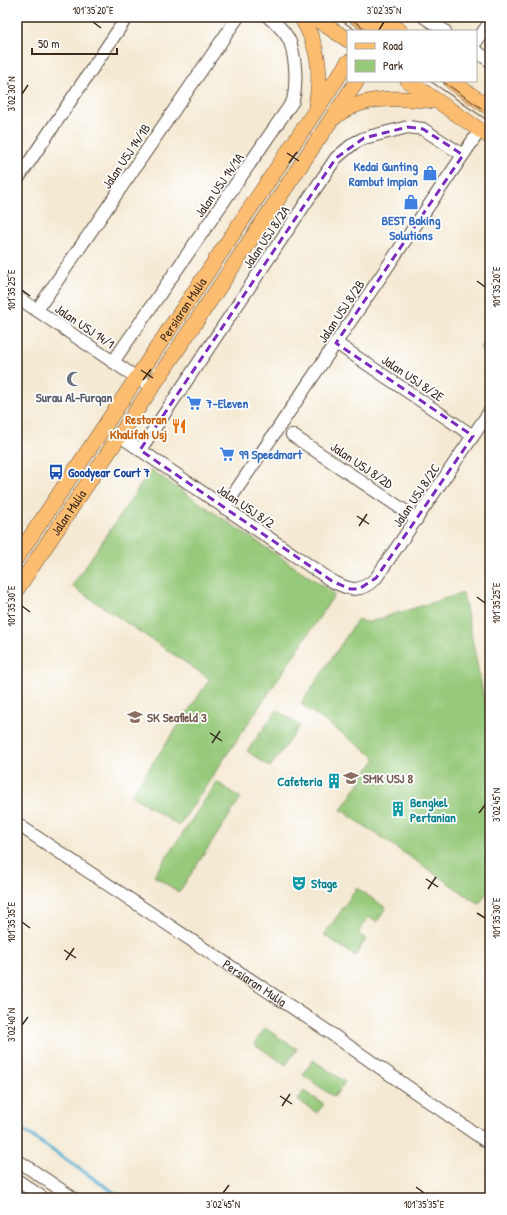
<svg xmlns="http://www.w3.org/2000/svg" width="507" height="1215" font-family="'Patrick Hand',sans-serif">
<rect width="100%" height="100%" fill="#fff"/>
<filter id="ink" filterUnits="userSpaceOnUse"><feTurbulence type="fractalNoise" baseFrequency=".025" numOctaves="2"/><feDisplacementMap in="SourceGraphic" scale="8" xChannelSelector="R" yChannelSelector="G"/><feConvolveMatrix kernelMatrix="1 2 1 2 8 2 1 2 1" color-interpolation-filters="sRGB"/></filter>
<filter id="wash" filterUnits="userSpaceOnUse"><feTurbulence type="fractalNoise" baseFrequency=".012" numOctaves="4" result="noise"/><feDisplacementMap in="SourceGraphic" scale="16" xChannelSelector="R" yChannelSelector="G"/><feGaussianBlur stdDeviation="0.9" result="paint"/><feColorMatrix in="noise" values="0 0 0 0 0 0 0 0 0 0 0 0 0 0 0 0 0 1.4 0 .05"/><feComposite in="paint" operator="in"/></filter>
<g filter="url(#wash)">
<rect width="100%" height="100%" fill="#f4e9d2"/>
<g fill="#96c97a" stroke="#687a4c">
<path d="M490 334V356L480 349Z"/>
<path d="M151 470 335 594 179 826 131 795 210 679 72 586Z"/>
<path d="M463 593 490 729V888L479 904 341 810 376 758 301 704 358 619 364 622H369Z"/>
<path d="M277 710 300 726 270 767 247 751Z"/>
<path d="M217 782 241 798 179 892 154 876Z"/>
<path d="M357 888 386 908 377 922 369 917 358 933 366 939 355 956 324 935Z"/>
<path d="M265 1028 297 1049 286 1065 254 1044Z"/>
<path d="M313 1060 345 1082 334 1097 303 1075Z"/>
<path d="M304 1091 324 1104 317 1113 298 1100Z"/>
</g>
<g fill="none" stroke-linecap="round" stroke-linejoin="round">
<path stroke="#51adcf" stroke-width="3.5" d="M17 1126 122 1198"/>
</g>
</g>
<g filter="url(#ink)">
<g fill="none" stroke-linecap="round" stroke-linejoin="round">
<g stroke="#574739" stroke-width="14">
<g id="minor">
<path d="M424 17 445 31"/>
<path d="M476 42 490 22"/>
<path d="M476 51 490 61"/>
<path d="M17 180 127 17"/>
<path d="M17 297 137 378 153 387"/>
<path d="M37 310 238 17"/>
<path d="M336 343 473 436"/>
<path d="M113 362 293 101C297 84 296 62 291 45 288 34 277 24 268 17"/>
<path d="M292 435 417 519"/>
<path d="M120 436 332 581C351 591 360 593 376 578L490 411"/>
<path d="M140 450 336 158 354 143 364 138 408 127 423 129 463 155"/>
<path d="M224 508 480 130"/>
<path id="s1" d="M17 824 320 1026 490 1144"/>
<path d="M17 1160 73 1198"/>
<path d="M17 1180 43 1198"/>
</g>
</g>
<g stroke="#574739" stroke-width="16">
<g id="major">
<path d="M301 17C319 46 322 72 316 106"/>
<path d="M313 17 348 40"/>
<path d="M356 17 377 31"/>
<path d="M379 17 400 31"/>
<path d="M408 81 490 137"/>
<path d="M451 81 490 108"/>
<path d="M334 118C361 94 404 98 437 101"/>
<path id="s2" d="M17 557 348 62"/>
<path id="s3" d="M17 589 357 81"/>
</g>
</g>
<use href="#minor" stroke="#fff" stroke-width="12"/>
<use href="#major" stroke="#fcbd6f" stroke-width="15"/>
<g stroke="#3b2a1e" stroke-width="1">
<path d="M336 17 357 31"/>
<path d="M348 17 368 31"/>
<path d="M430 81 490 122"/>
<path d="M442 81 490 114"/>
</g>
</g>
</g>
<path fill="none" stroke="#7b2cbf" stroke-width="3" stroke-dasharray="8 5" stroke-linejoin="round" d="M408 127 423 129 463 155 336 343 473 436 376 578 359 589H350L332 581 140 450 336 158 364 138Z"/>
<path fill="none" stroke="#3b2a1e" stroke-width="1.5" d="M93 22 101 28M379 30 384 22M22 94 28 85M287 153 299 161M289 163 297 152M477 281 485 287M22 290 30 296M141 370 153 378M143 380 151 369M357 516 369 524M359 526 367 514M477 597 485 603M22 606 30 612M210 733 222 741M212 743 220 731M479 813 485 805M426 879 438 887M428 889 436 877M477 913 485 918M22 922 30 928M64 950 76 958M66 960 74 948M22 1025 28 1017M280 1096 292 1104M282 1106 290 1094M416 1187 424 1193M223 1193 229 1185"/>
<defs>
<g id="shop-bare" transform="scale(1.2)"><path d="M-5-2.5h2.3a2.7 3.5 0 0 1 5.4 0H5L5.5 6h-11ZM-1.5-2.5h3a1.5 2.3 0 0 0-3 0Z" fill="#3f7fe0" stroke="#fff" stroke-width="2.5" paint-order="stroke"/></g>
<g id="mosque-bare" transform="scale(1.2)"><path d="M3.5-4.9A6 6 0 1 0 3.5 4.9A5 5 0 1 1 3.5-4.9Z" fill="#6b7280" stroke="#fff" stroke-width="2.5" paint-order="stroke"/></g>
<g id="supermarket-bare" transform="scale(1.2)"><path d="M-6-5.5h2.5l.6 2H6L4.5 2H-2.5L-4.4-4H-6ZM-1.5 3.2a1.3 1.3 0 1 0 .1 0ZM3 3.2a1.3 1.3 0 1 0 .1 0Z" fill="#3f7fe0" stroke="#fff" stroke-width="2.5" paint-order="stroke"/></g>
<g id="restaurant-bare" transform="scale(1.2)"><path d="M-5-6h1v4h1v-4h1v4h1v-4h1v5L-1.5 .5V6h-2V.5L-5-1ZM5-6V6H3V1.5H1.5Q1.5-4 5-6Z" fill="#e8710a" stroke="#fff" stroke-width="2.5" paint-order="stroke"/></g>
<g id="bus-bare" transform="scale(1.2)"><path d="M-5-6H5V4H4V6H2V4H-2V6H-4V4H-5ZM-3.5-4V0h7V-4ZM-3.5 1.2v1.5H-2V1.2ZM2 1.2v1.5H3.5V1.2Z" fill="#1a4fb4" stroke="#fff" stroke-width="2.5" paint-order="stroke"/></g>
<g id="school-bare" transform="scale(1.2)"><path d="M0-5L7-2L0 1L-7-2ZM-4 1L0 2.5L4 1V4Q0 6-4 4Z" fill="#8d6e63" stroke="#fff" stroke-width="2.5" paint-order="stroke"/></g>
<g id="building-bare" transform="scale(1.2)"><path d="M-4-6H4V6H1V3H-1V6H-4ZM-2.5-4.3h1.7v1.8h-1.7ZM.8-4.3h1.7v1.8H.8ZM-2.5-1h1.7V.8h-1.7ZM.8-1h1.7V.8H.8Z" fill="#0f9aa8" stroke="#fff" stroke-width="2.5" paint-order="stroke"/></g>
<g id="theatre-bare" transform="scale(1.2)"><path d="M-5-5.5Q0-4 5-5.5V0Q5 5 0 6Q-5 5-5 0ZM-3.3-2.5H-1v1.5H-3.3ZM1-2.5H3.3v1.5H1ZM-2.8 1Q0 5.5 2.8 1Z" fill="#0f9aa8" stroke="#fff" stroke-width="2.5" paint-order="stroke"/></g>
</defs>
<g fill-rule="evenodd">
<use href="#shop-bare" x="430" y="173"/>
<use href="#shop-bare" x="411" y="202"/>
<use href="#mosque-bare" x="74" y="379"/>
<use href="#supermarket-bare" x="194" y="403"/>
<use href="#restaurant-bare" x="179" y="426"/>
<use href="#supermarket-bare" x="227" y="454"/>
<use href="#bus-bare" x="56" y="472"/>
<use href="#school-bare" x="135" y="717"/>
<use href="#school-bare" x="351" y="778"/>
<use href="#building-bare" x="334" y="781"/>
<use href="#building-bare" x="398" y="809"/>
<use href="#theatre-bare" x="299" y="883"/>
</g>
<g text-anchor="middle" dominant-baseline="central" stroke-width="3.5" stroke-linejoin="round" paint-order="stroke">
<g font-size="13" fill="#3b2a1e" stroke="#fff">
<text transform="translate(126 156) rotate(-56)">Jalan USJ 14/1B</text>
<text transform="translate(219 185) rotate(-55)">Jalan USJ 14/1A</text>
<text transform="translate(266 237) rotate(-56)">Jalan USJ 8/2A</text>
<text stroke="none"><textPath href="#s2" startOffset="298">Persiaran Mulia</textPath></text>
<text transform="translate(341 311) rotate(-56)">Jalan USJ 8/2B</text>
<text transform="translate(85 326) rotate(34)">Jalan USJ 14/1</text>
<text transform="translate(413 378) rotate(34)">Jalan USJ 8/2E</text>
<text transform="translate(362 465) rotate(34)">Jalan USJ 8/2D</text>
<text transform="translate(416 495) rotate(-56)">Jalan USJ 8/2C</text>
<text transform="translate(246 506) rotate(34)">Jalan USJ 8/2</text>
<text stroke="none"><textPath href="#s3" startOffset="92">Jalan Mulia</textPath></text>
<text stroke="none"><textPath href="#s1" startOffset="286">Persiaran Mulia</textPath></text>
</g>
<g font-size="13" font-weight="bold" fill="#366cbe" stroke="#fff" text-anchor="start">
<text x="418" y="166" text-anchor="end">Kedai Gunting<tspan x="418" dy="15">Rambut Impian</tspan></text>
<text x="411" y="220" text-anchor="middle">BEST Baking<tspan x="411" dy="15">Solutions</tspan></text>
<text x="206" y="403">7-Eleven</text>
<text x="239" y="454">99 Speedmart</text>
</g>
<g font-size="13" font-weight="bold" fill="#5b616d" stroke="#fff">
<text x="74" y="397">Surau Al-Furqan</text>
</g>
<g font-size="13" font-weight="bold" fill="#c56008" stroke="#fff" text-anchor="end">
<text x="167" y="419">Restoran<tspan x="167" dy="15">Khalifah Usj</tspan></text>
</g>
<g font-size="13" font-weight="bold" fill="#164399" stroke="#fff" text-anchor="start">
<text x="68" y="472">Goodyear Court 7</text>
</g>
<g font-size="13" font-weight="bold" fill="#785e54" stroke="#fff" text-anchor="start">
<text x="147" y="717">SK Seafield 3</text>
<text x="363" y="778">SMK USJ 8</text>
</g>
<g font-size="13" font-weight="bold" fill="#0d838f" stroke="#fff" text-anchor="start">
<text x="322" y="781" text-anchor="end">Cafeteria</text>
<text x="410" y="802">Bengkel<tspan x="410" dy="15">Pertanian</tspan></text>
<text x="311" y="883">Stage</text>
</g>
</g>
<rect width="507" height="1215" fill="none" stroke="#fff" stroke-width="44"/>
<rect x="347" y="30" width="130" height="52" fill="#ffffff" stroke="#b1aaa5"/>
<rect x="355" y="43" width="20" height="6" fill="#fcbd6f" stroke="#b1aaa5"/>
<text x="383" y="50" font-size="12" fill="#3b2a1e">Road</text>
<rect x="355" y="60" width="20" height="12" fill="#96c97a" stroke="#b1aaa5"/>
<text x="383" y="70" font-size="12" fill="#3b2a1e">Park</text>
<path d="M32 48v6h85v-6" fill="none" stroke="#3b2a1e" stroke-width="2"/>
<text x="38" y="48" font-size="12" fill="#3b2a1e" stroke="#ffffff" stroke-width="3" paint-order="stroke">50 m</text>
<rect x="22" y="22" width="463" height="1171" fill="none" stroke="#3b2a1e" stroke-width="1.5"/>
<g font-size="10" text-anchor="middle" fill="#3b2a1e">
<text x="93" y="14">101°35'20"E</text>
<text x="384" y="14">3°02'35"N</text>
<text transform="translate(11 94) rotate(-90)" y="4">3°02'30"N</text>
<text transform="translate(496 287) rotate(-90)" y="4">101°35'20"E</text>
<text transform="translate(11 290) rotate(-90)" y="4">101°35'25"E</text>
<text transform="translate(496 603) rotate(-90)" y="4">101°35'25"E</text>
<text transform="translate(11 606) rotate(-90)" y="4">101°35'30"E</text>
<text transform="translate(496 805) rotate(-90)" y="4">3°02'45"N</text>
<text transform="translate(496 918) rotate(-90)" y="4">101°35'30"E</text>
<text transform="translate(11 922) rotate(-90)" y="4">101°35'35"E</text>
<text transform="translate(11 1025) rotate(-90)" y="4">3°02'40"N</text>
<text x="223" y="1208">3°02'45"N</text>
<text x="424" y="1208">101°35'35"E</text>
</g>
</svg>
